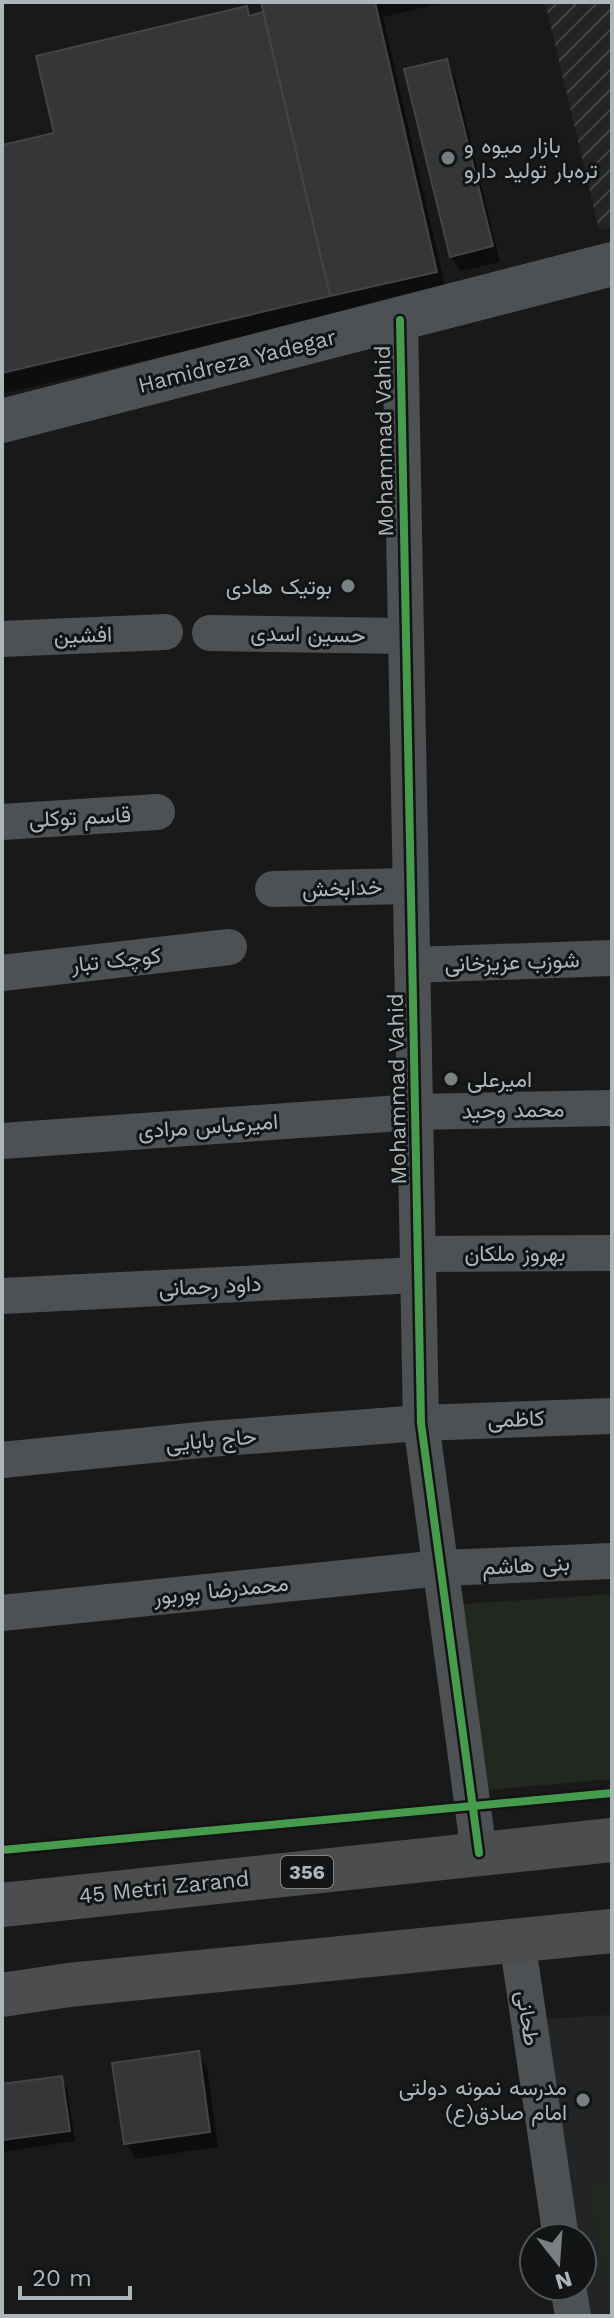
<svg xmlns="http://www.w3.org/2000/svg" width="614" height="2318" font-family="'Work Sans',Vazirmatn,sans-serif">
<defs>
<pattern id="industrial-furrows" width="10" height="10" patternUnits="userSpaceOnUse" patternTransform="scale(2)"><rect width="10" height="10" fill="#232426"/><path d="M-1 1l2-2M0 10L10 0M9 11l2-2" fill="none" stroke="#404243"/></pattern>
</defs>
<rect width="100%" height="100%" fill="#19191a"/>
<path fill="#232426" d="M612 2015V2316H591L582 2263V2238H578L538 2019Z"/>
<path fill="url(#industrial-furrows)" d="M545 2H612V227L599 230Z"/>
<g fill="#22271f">
<path d="M612 1594V1779L476 1791 462 1604Z"/>
<path d="M612 2181V2310L588 2186Z"/>
</g>
<g fill="#0007">
<path d="M263 2H447L383 17 446 290 6 393 2 386V147L57 134 246 8 251 17 265 14Z"/>
<path d="M446 62 455 77 500 262 460 271 451 256Z"/>
<path d="M198 2053 207 2068 218 2147 135 2159 126 2143Z"/>
<path d="M61 2078 67 2089 75 2141 2 2152V2086Z"/>
</g>
<g fill="#353638" stroke="#424546" stroke-width="2">
<path d="M261 2H375L437 272 330 296Z"/>
<path d="M247 6 249 16 263 12 330 296 2 373V145L54 133 36 56Z"/>
<path d="M447 59 493 246 450 257 404 69Z"/>
<path d="M199 2051 210 2132 124 2144 112 2063Z"/>
<path d="M62 2076 70 2131 2 2140V2084Z"/>
</g>
<g fill="none" stroke-linecap="round" stroke-linejoin="round">
<g stroke="#4d5153" stroke-width="36">
<path d="M400 320 421 1423 479 1853"/>
<path d="M210 633 406 636"/>
<path d="M2 639 165 632"/>
<path d="M2 822 157 812"/>
<path d="M273 889 410 886"/>
<path d="M412 965 612 958"/>
<path d="M2 973 229 947"/>
<path d="M2 1141 415 1112 612 1108"/>
<path d="M418 1254 612 1253"/>
<path d="M2 1296 418 1275"/>
<path d="M2 1460 210 1439 421 1423 612 1416"/>
<path d="M2 1613 441 1568 612 1561"/>
<path d="M517 1940 561 2238"/>
<path d="M568 2286 573 2316"/>
</g>
<path stroke="#4d5153" stroke-width="44" d="M2 421 612 264"/>
<g stroke="#4b4d4e" stroke-width="44">
<path d="M2 1905 612 1840"/>
<path d="M2 1995 69 1985 612 1931"/>
</g>
<g stroke="#131416" stroke-width="13">
<g id="cycleway">
<path d="M400 320 421 1423 479 1853"/>
<path d="M2 1850 612 1793"/>
</g>
</g>
<use href="#cycleway" stroke="#469c4c" stroke-width="8"/>
</g>
<g fill="#788082" stroke="#131416" stroke-width="3">
<circle cx="448" cy="158" r="8"/>
<circle cx="348" cy="586" r="8"/>
<circle cx="451" cy="1079" r="8"/>
<circle cx="583" cy="2100" r="8"/>
</g>
<g text-anchor="middle" dominant-baseline="central" stroke-width="6" stroke-linejoin="round" paint-order="stroke">
<rect fill="#131416" stroke="#7d8689" stroke-width="2" x="281" y="1856" width="52" height="32" rx="6"/>
<g font-size="20" font-weight="bold" fill="#abb7ba">
<text x="307" y="1872">356</text>
</g>
<g font-size="22" fill="#abb7ba" stroke="#131416" text-anchor="start">
<text x="464" y="145">بازار میوه و<tspan x="464" dy="25">تره‌بار تولید دارو</tspan></text>
<text x="332" y="586" text-anchor="end">بوتیک هادی</text>
<text x="467" y="1079">امیرعلی</text>
<text x="567" y="2087" text-anchor="end">مدرسه نمونه دولتی<tspan x="567" dy="25">امام صادق(ع)</tspan></text>
</g>
<g font-size="22" fill="#abb7ba" stroke="#131416">
<text transform="translate(237 361) rotate(-14)">Hamidreza Yadegar</text>
<text transform="translate(384 441) rotate(-91)">Mohammad Vahid</text>
<text transform="translate(308 634) rotate(1)">حسین اسدی</text>
<text transform="translate(83 635) rotate(-2)">افشین</text>
<text transform="translate(80 817) rotate(-3)">قاسم توکلی</text>
<text transform="translate(342 888) rotate(-2)">خدابخش</text>
<text transform="translate(116 960) rotate(-6)">کوچک تبار</text>
<text transform="translate(512 962) rotate(-2)">شوزب عزیزخانی</text>
<text transform="translate(397 1089) rotate(-91)">Mohammad Vahid</text>
<text transform="translate(513 1110) rotate(-1)">محمد وحید</text>
<text transform="translate(208 1126) rotate(-4)">امیرعباس مرادی</text>
<text x="515" y="1253">بهروز ملکان</text>
<text transform="translate(210 1286) rotate(-3)">داود رحمانی</text>
<text transform="translate(516 1419) rotate(-2)">کاظمی</text>
<text transform="translate(211 1440) rotate(-5)">حاج بابایی</text>
<text transform="translate(526 1565) rotate(-3)">بنی هاشم</text>
<text transform="translate(221 1590) rotate(-6)">محمدرضا بوربور</text>
<text transform="translate(164 1887) rotate(-6)">45 Metri Zarand</text>
<text transform="translate(528 2018) rotate(81)">طحانی</text>
</g>
</g>
<rect width="614" height="2318" fill="none" stroke="#abb7ba" stroke-width="8"/>
<g transform="translate(558 2262) rotate(163)"><circle r="38" fill="#131416" stroke="#505558" stroke-width="2"/>
<path d="M0-6L14 30L0 20L-14 30Z" fill="#788082"/>
<text y="-12" font-size="22" font-weight="bold" text-anchor="middle" fill="#abb7ba">N</text>
</g>
<path d="M20 2286v12h110v-12" fill="none" stroke="#abb7ba" stroke-width="4"/>
<text x="32" y="2286" font-size="24" fill="#abb7ba" stroke="#131416" stroke-width="6" paint-order="stroke">20 m</text>
</svg>
